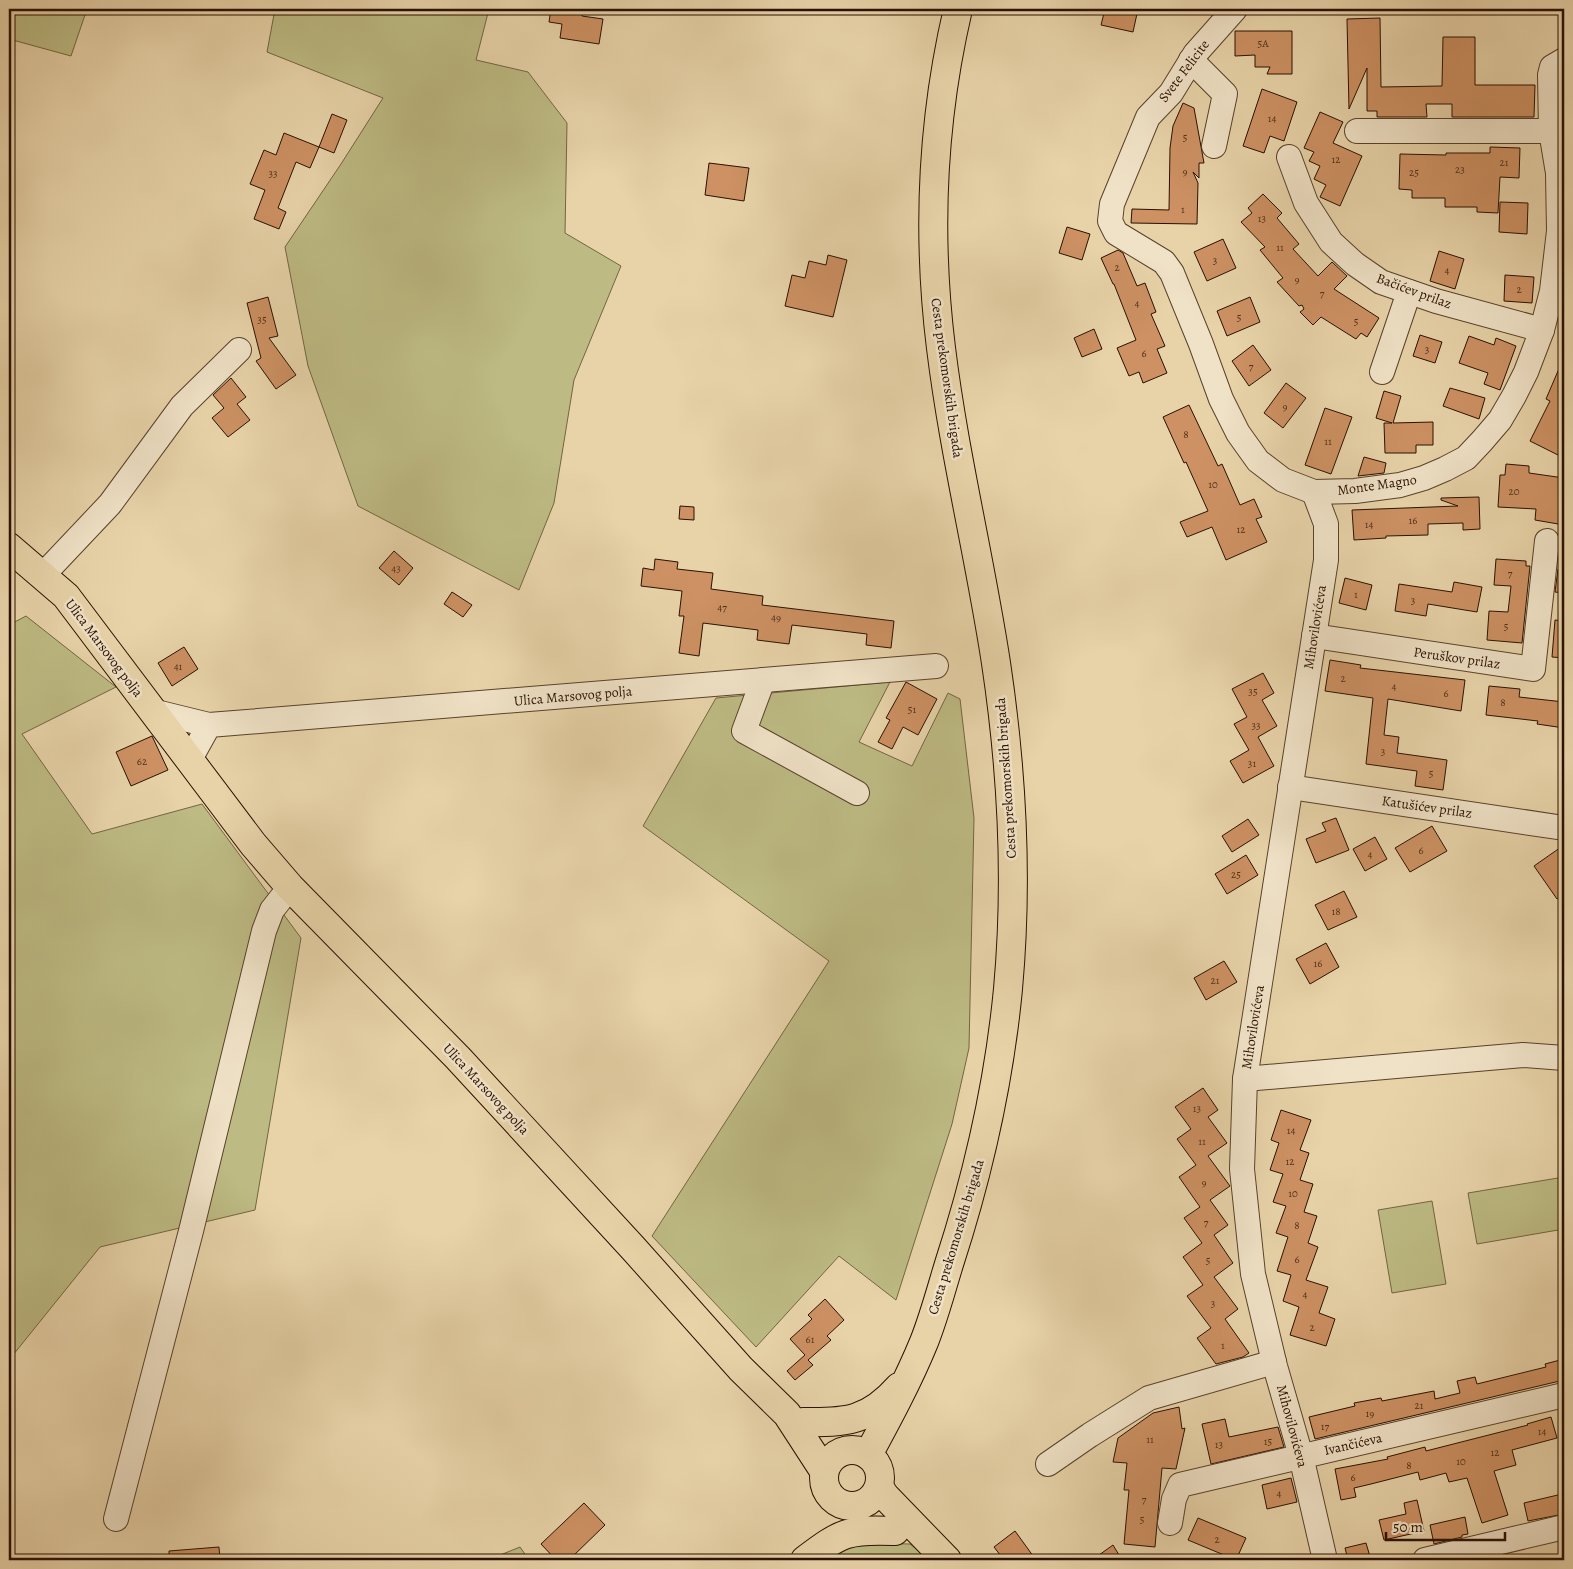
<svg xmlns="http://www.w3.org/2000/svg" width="1573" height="1569" font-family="Alegreya,serif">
<rect width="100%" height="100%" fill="#e8d3a9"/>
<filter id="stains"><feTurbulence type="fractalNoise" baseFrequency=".004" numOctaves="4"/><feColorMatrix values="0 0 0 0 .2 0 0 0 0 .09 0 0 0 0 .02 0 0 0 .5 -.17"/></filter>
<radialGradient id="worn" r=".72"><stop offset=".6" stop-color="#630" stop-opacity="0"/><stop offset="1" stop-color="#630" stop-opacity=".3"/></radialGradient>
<g fill="#bdba83" stroke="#736542">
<path d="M9 9H87L71 56 9 39Z"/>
<path d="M275 9H489L476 60 528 72 567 123 565 233 621 266 574 380 554 503 519 590 358 506 308 366 285 247 341 164 383 98 267 52Z"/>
<path d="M26 616 116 687 22 734 92 834 202 804 301 938 255 1210 100 1247 9 1360V625Z"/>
<path d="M890 682 859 742 912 766 948 693 960 699 974 818 969 1048 952 1124 896 1300 839 1256 756 1347 652 1236 829 961 643 826 716 698Z"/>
<path d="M1564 1177V1229L1477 1244 1468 1193Z"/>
<path d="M1432 1201 1446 1284 1392 1293 1378 1210Z"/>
<path d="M863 1543 910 1544 930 1560H809Z"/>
<path d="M520 1547 529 1560H488Z"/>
</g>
<g fill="#cd9163" stroke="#291000">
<path d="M551 9H583L582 16 603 19 599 44 560 38 562 24 549 22Z"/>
<path d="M1105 9H1138L1133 32 1101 25Z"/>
<path d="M1380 18 1381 87 1442 86 1443 37H1475V85H1535L1534 117H1452V104H1426L1427 117H1377V111H1367V68L1349 109 1347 19Z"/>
<path d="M1235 31H1292V74H1267L1270 67H1255V55L1235 56Z"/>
<path d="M1262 89 1297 102 1284 141 1270 136 1264 153 1243 146Z"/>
<path d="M1183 103 1194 108 1204 163H1199V178L1193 172 1198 183 1197 224 1131 223 1132 209 1169 210 1170 148 1173 126Z"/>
<path d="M1320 112 1343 122 1333 143 1362 156 1340 206 1320 197 1326 185 1314 179 1320 166 1309 161 1314 152 1304 148Z"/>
<path d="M332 114 347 120 334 153 319 147Z"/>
<path d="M284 133 319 147 310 168 296 162 278 208 286 212 279 229 254 219 265 190 250 184 264 150 276 155Z"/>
<path d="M1490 147 1520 148 1519 178 1500 177 1498 213 1477 212V207H1445V198H1412V190L1399 189 1400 154 1446 155V153H1490Z"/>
<path d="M709 163 749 168 744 201 705 195Z"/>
<path d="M1263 194 1282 213 1277 218 1299 244 1293 249 1318 276 1332 262 1347 276 1334 289 1379 318 1367 337 1361 333 1356 339 1321 317 1313 325 1300 312 1304 309 1302 305 1299 306 1277 282 1283 278 1260 250 1265 247 1241 222 1252 213 1248 208Z"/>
<path d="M1500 202 1528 203 1527 234 1499 232Z"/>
<path d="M1067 227 1090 234 1082 260 1059 253Z"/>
<path d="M1223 239 1236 268 1207 281 1194 252Z"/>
<path d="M1118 250 1123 253 1137 286 1145 283 1156 312 1151 314 1165 346 1157 349 1167 373 1143 383 1139 372 1129 376 1117 348 1136 340 1114 284H1113L1101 258Z"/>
<path d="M1439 251 1464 259 1455 289 1430 281Z"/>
<path d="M828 255 847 260 833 317 785 306 792 275 805 278 809 261 826 265Z"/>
<path d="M1505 275 1534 277 1532 303 1504 301Z"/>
<path d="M268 297 278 336 269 338 296 375 276 389 256 361 261 358 247 303Z"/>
<path d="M1250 297 1260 322 1227 336 1217 311Z"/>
<path d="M1094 329 1102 349 1082 357 1074 338Z"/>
<path d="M1420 335 1442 342 1435 363 1413 356Z"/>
<path d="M1469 336 1494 345 1496 338 1516 346 1500 390 1484 384 1488 373 1459 363Z"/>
<path d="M1253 345 1271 370 1249 386 1232 361Z"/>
<path d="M1564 357V443L1558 455 1530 441 1550 401 1546 399Z"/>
<path d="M231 378 246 397 237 404 250 420 228 437 212 418 224 408 213 395Z"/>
<path d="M1286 383 1306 398 1283 428 1264 413Z"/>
<path d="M1450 388 1485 398 1479 419 1443 406Z"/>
<path d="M1384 391 1401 396 1393 423 1433 422V445H1416V453H1385L1384 423H1392L1376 418Z"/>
<path d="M1189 405 1218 466 1222 464 1240 505 1254 499 1262 517 1256 519 1267 542 1226 560 1212 527 1187 537 1180 522 1208 511 1186 462 1184 463 1163 417Z"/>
<path d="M1325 408 1352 417 1331 474 1305 465Z"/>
<path d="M1364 457 1386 463 1384 473 1358 476Z"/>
<path d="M1506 464 1529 466V473L1564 478V525L1535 520 1536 509 1498 507 1500 475H1505Z"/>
<path d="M1479 497 1480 529 1463 530V523L1428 524V535L1386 536V538L1354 540 1352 510 1458 506 1441 500V498Z"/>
<path d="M680 506 694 507V520L679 519Z"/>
<path d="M394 551 413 568 399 585 379 568Z"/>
<path d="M655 559 678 562 677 569 713 573 711 589 763 596 762 605 894 621 891 648 866 645 867 634 792 625 789 644 757 640 758 630 703 623 699 656 679 653 684 616H679L682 591 641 586 643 568 654 570Z"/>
<path d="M1496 559 1526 561V566H1530L1522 643 1487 640 1489 611 1508 612 1511 586 1494 585Z"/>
<path d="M1558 569H1564V593L1555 592Z"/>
<path d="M1345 578 1372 585 1366 610 1339 603Z"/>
<path d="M1454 582 1482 587 1477 612 1428 604 1426 616 1395 611 1399 584 1452 592Z"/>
<path d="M452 592 472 605 463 617 444 604Z"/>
<path d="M1555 620 1564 621V658L1552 657Z"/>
<path d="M184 647 198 669 172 686 158 663Z"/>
<path d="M1330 660 1361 665 1360 668 1465 680 1461 711 1388 699 1384 735 1399 737 1397 753 1447 760 1443 790 1415 786 1417 771 1366 764 1373 698 1325 691Z"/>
<path d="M1263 673 1274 693 1262 700 1277 726 1258 737 1274 766 1243 783 1230 761 1249 750 1234 724 1247 717 1232 689Z"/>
<path d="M906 682 937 699 918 735 903 727 892 749 878 742 890 720 886 718Z"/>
<path d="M1489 686 1520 689 1519 697 1564 702V728L1537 724 1538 721 1486 715Z"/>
<path d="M152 736 168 770 131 786 116 752Z"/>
<path d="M1336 818 1349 850 1316 863 1306 839 1326 831 1322 823Z"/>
<path d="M1248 819 1259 835 1232 852 1222 836Z"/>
<path d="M1432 826 1447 851 1410 872 1395 848Z"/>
<path d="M1375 837 1387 859 1365 871 1353 849Z"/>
<path d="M1564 845V893L1557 899 1534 866Z"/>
<path d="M1246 855 1258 875 1227 894 1215 874Z"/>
<path d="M1344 891 1357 917 1328 930 1315 905Z"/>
<path d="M1326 943 1339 967 1310 984 1296 959Z"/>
<path d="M1224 961 1237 982 1206 1000 1194 978Z"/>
<path d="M1203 1088 1218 1110 1208 1117 1227 1143 1208 1156 1230 1186 1210 1200 1228 1225 1214 1235 1233 1263 1214 1277 1238 1309 1225 1319 1249 1353 1243 1357 1216 1364 1197 1338 1211 1328 1187 1296 1203 1285 1183 1257 1202 1243 1184 1218 1200 1207 1179 1177 1196 1165 1177 1139 1191 1129 1175 1107Z"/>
<path d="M1281 1110 1311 1120 1300 1150 1309 1153 1300 1180 1313 1184 1304 1212 1317 1216 1308 1243 1318 1247 1306 1280 1328 1287 1319 1313 1335 1319 1326 1346 1290 1335 1299 1307 1283 1301 1291 1275 1277 1271 1288 1237 1276 1233 1286 1206 1273 1202 1283 1174 1270 1170 1279 1143 1271 1140Z"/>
<path d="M825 1299 844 1320 827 1336 831 1340 808 1360 813 1365 795 1380 787 1371 805 1355 790 1339 812 1319 808 1315Z"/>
<path d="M1564 1359V1380L1315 1439 1309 1417 1355 1406 1354 1403 1381 1398 1382 1401 1434 1391 1435 1399 1460 1393 1457 1381 1475 1377 1477 1384 1546 1367 1545 1364Z"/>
<path d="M1179 1407 1182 1429 1185 1428 1176 1469 1162 1468 1155 1547 1124 1544 1129 1490H1124L1127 1463 1113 1462 1118 1438 1153 1413Z"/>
<path d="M1551 1417 1557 1438 1512 1450 1516 1465 1494 1471 1508 1515 1482 1523 1467 1478 1449 1482 1446 1473 1420 1480 1418 1472 1371 1484 1354 1488 1356 1497 1341 1500 1335 1469 1388 1459 1387 1457 1425 1447 1426 1451 1528 1425 1527 1424Z"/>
<path d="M1225 1419 1229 1437 1278 1427 1284 1447 1211 1464 1202 1424Z"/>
<path d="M1291 1478 1297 1502 1267 1509 1262 1485Z"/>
<path d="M1562 1494 1564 1514 1528 1521 1524 1503Z"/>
<path d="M1417 1500 1424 1531 1384 1540 1379 1520 1406 1514 1404 1503Z"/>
<path d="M584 1503 605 1525 569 1560H556L541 1544Z"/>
<path d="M1465 1517 1468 1534 1462 1535V1537L1434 1544 1430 1525Z"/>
<path d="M1198 1518 1246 1538 1236 1560 1188 1540Z"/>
<path d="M1015 1531 1036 1560H1004L994 1547Z"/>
<path d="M1366 1543 1371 1560H1348L1345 1548Z"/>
<path d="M1113 1545 1122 1560H1092Z"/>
<path d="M219 1547 220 1560H169V1551Z"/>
</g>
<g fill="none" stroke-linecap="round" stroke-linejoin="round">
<g stroke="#59412a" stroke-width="26">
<g id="minor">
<path d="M1235 9 1195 54 1171 93 1148 117 1112 204 1110 221 1116 233 1164 262 1172 273 1201 344 1221 399 1238 433 1258 461 1283 480 1314 492 1355 491 1400 485 1424 478 1445 469 1466 458 1482 441 1500 420 1514 396 1526 372 1542 330 1552 291 1559 231 1558 173 1551 131 1550 75 1552 67 1564 60"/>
<path d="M1191 60 1225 94 1214 146"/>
<path d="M1357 131H1551"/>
<path d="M1289 157 1306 203 1331 242 1355 264 1381 282 1436 301 1542 330"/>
<path d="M1382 372 1409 292"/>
<path d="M1314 492 1326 524V560L1245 1079 1242 1169 1253 1274 1275 1366 1301 1456 1325 1560"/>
<path d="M42 576 110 504 182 406 239 350"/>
<path d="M1314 636 1533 669 1547 541"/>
<path d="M763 680 744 731 857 793"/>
<path d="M152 711 209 725"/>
<path d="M189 761 209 725 936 666"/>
<path d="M1290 787 1564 828"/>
<path d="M1245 1079 1523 1055 1564 1058"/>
<path d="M1048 1464 1090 1435 1149 1398 1274 1362"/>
<path d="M116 1519 191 1231 264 931 272 910 290 887"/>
<path d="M1170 1523 1174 1499 1180 1485 1564 1395"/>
<path d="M1425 1560 1564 1527"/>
</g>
</g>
<g stroke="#291000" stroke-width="30">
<g id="major">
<path d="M9 547 66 596 253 844 290 887 458 1058 633 1248 741 1369 787 1414 824 1471"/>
<path d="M803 1422C846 1423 869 1421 899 1387"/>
<circle cx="852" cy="1478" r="28"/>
<path d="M868 1455C888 1418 908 1381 924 1342 934 1317 941 1290 949 1264 978 1175 999 1083 1008 989 1018 880 1012 770 996 663 980 558 954 454 941 348 927 235 932 120 958 9"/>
<path d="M879 1487 885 1496 947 1560"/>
<path d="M805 1560C842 1532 848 1529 895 1531"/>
</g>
</g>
<use href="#minor" stroke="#f0e2c7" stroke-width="24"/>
<use href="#major" stroke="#e8d3a9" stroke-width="28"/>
</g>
<g text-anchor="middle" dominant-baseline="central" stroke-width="5" stroke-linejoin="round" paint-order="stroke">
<g font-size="11" fill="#523019">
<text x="1263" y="43">5A</text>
<text x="1272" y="118">14</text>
<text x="1185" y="137">5</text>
<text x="1336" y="159">12</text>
<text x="1504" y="162">21</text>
<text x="1460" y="169">23</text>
<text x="1185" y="171">9</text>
<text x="1414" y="172">25</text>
<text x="273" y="173">33</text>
<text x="1183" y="209">1</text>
<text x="1262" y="218">13</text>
<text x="1280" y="247">11</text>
<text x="1215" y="260">3</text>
<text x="1117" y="267">2</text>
<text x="1447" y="270">4</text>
<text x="1297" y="279">9</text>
<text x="1519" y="289">2</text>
<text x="1322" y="293">7</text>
<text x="1137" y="303">4</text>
<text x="1239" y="317">5</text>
<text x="262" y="319">35</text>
<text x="1356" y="321">5</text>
<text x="1427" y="349">3</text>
<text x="1144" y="353">6</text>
<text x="1251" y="366">7</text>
<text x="1285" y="406">9</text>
<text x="1186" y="434">8</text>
<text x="1328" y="441">11</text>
<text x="1213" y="484">10</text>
<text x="1514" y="491">20</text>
<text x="1413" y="520">16</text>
<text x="1369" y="524">14</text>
<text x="1241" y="529">12</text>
<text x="396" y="568">43</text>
<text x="1510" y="573">7</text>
<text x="1356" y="594">1</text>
<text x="1413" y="600">3</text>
<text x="722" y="607">47</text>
<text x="776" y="617">49</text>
<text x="1506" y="626">5</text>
<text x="178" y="666">41</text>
<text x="1343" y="678">2</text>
<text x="1394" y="686">4</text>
<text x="1253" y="691">35</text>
<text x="1446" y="693">6</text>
<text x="1503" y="702">8</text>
<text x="912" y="709">51</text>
<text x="1256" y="725">33</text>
<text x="1383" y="751">3</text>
<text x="142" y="761">62</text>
<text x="1252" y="763">31</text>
<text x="1431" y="773">5</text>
<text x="1421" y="850">6</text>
<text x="1370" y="854">4</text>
<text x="1236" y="874">25</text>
<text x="1336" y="911">18</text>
<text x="1318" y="963">16</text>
<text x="1215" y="980">21</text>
<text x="1197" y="1108">13</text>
<text x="1291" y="1130">14</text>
<text x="1202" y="1141">11</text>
<text x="1290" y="1161">12</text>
<text x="1204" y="1182">9</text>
<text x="1293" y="1193">10</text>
<text x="1206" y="1222">7</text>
<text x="1297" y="1225">8</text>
<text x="1297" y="1259">6</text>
<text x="1208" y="1260">5</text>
<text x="1305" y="1294">4</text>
<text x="1213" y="1303">3</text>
<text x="1312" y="1327">2</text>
<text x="810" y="1339">61</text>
<text x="1223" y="1345">1</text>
<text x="1419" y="1405">21</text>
<text x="1370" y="1413">19</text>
<text x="1325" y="1426">17</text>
<text x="1542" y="1431">14</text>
<text x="1150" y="1439">11</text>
<text x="1268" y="1441">15</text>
<text x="1219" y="1444">13</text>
<text x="1495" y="1452">12</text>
<text x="1461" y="1461">10</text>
<text x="1409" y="1465">8</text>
<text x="1353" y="1477">6</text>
<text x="1279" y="1493">4</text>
<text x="1144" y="1499">7</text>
<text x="1142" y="1519">5</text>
<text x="1217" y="1539">2</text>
</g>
<g font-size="14" fill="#291000" stroke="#f0e2c7">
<text transform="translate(1184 71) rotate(-53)">Svete Felicite</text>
<text transform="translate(1414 291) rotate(20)">Bačićev prilaz</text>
<text transform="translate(947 378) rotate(82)">Cesta prekomorskih brigada</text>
<text transform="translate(1377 485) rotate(-8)">Monte Magno</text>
<text transform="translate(1315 627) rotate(-81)">Mihovilovićeva</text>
<text transform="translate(104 648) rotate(53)">Ulica Marsovog polja</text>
<text transform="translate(1457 658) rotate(8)">Peruškov prilaz</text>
<text transform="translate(573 696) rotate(-5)">Ulica Marsovog polja</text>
<text transform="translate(1006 778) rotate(-94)">Cesta prekomorskih brigada</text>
<text transform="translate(1427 807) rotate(8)">Katušićev prilaz</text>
<text transform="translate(1253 1027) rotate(-81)">Mihovilovićeva</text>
<text transform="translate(486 1089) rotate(47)">Ulica Marsovog polja</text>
<text transform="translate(956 1237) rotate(-73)">Cesta prekomorskih brigada</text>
<text transform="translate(1292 1426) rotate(75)">Mihovilovićeva</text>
<text transform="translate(1353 1444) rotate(-13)">Ivančićeva</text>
</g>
</g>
<rect width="1573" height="1569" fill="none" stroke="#e8d3a9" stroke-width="30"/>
<rect x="10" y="10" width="1553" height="1549" fill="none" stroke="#291000" stroke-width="2.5"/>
<rect x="15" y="15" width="1543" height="1539" fill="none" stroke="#291000"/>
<path d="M1386 1532v8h119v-8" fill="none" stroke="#291000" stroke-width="2.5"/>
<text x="1393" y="1532" font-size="15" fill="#291000" stroke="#f0e2c7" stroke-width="4" paint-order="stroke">50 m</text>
<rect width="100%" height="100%" filter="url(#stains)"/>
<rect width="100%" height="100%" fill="url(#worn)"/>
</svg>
